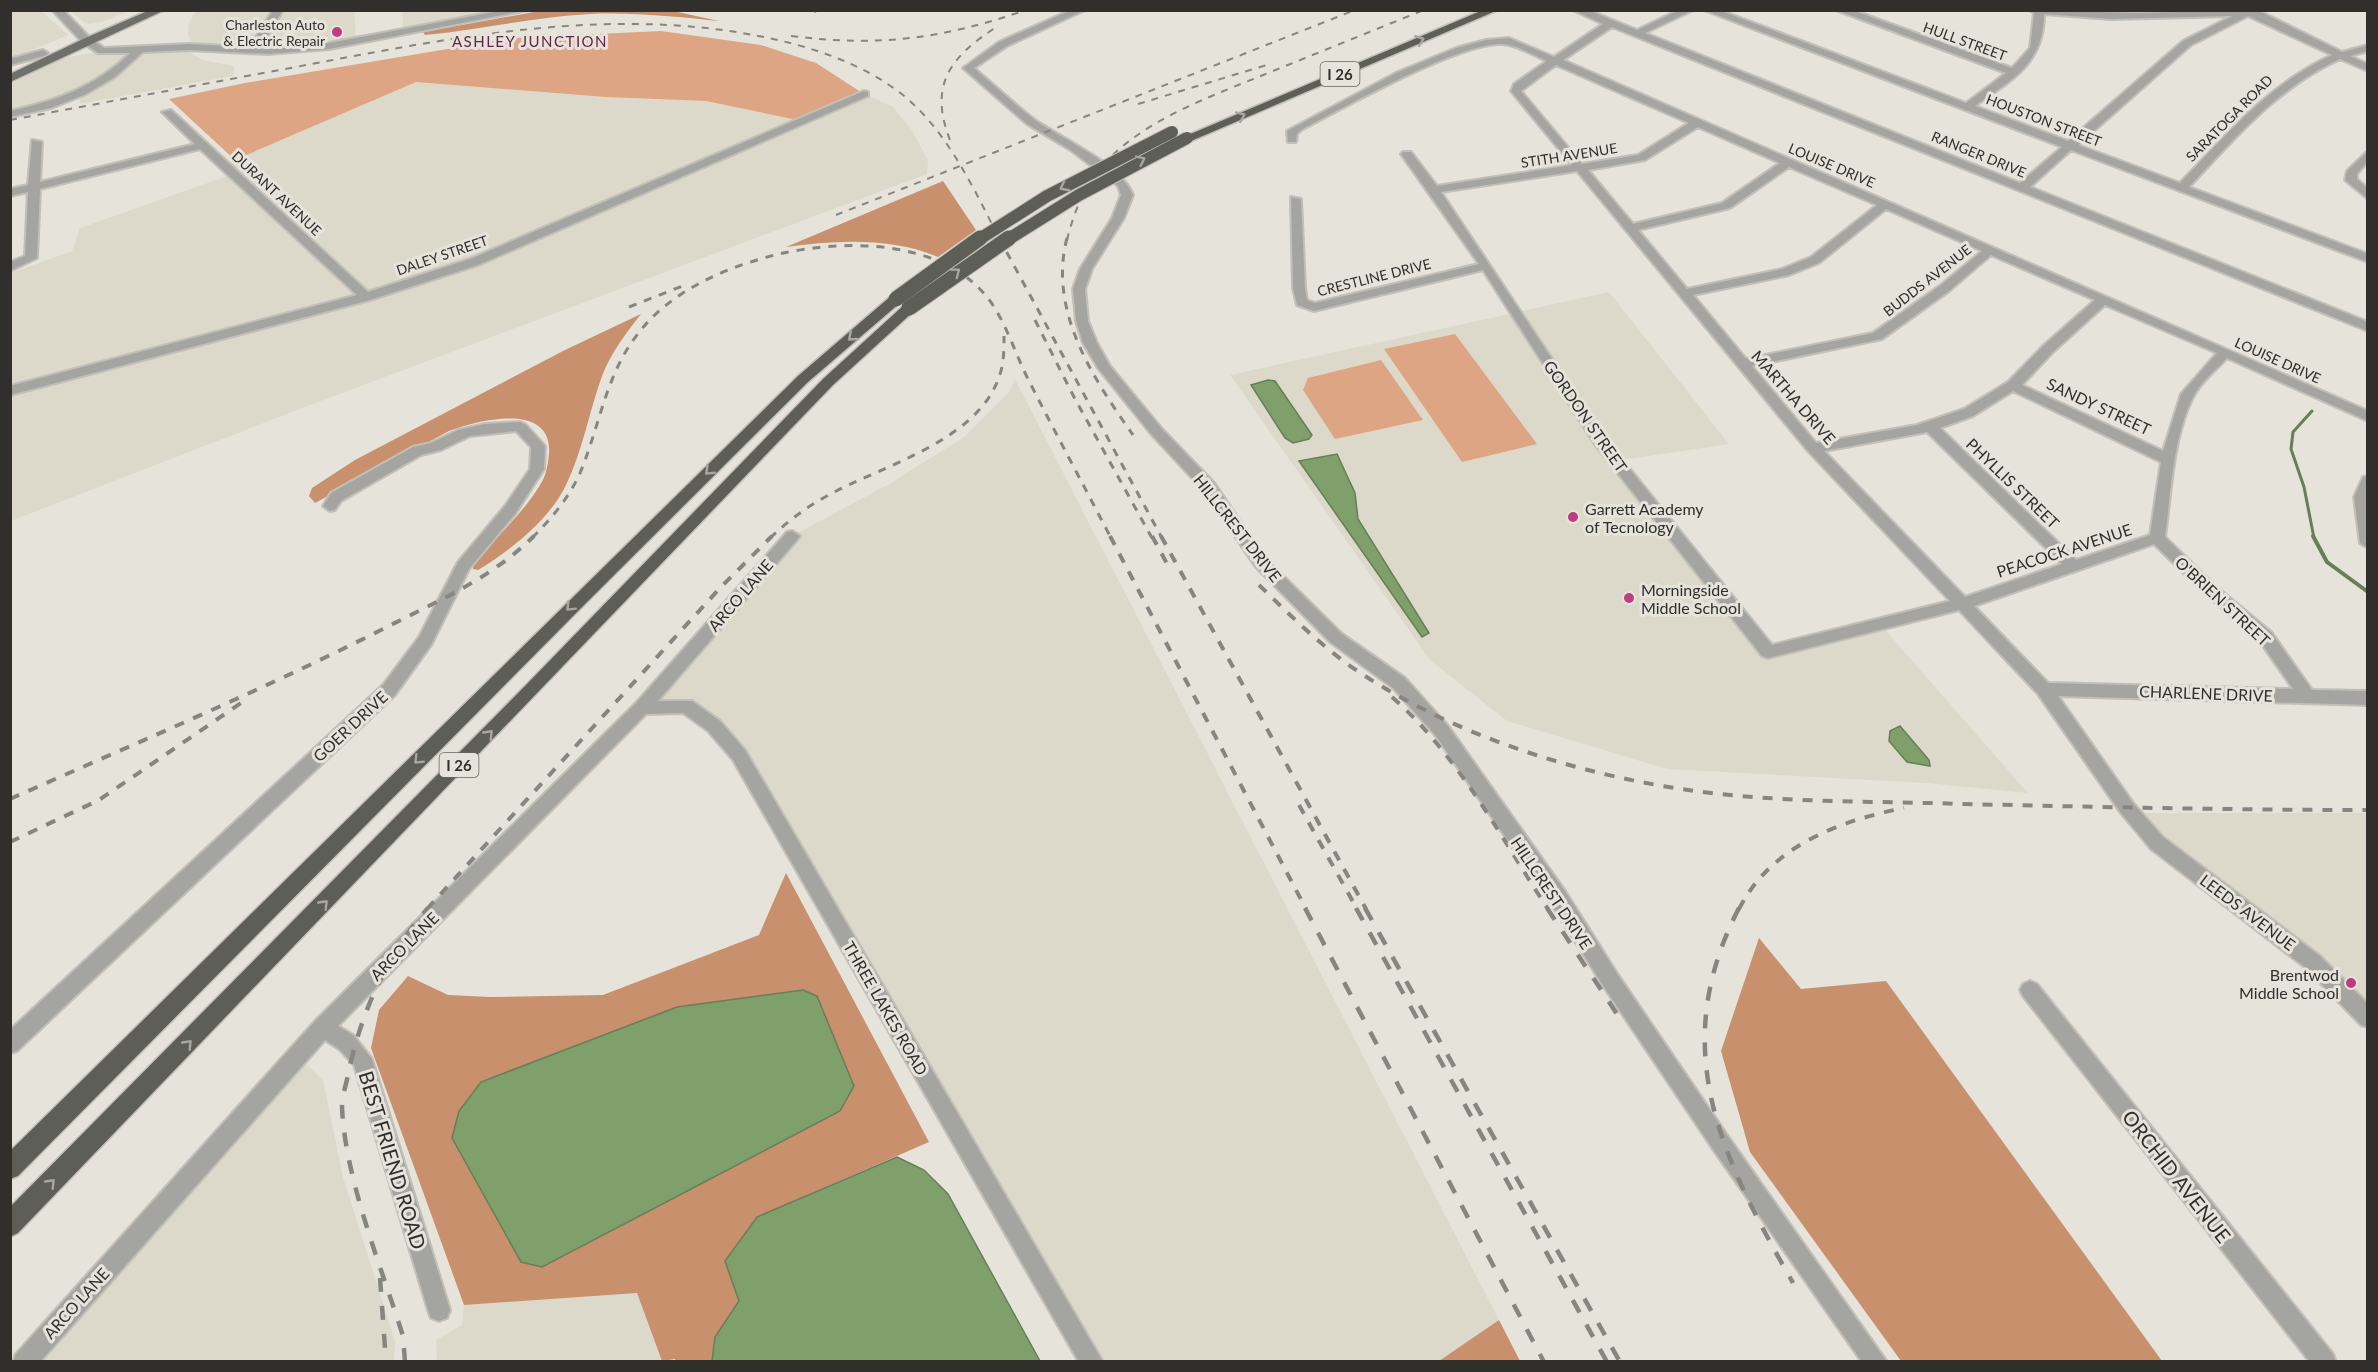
<svg xmlns="http://www.w3.org/2000/svg" width="2378" height="1372" font-family="Lato,sans-serif">
<rect width="100%" height="100%" fill="#e6e3db"/>
<g fill="#ddd9ca">
<path d="M11 10 41 11 68 35 11 59Z"/>
<path d="M354 10 356 38 302 46 277 48 196 44 190 40 188 33 189 22 196 11Z"/>
<path d="M402 10 510 11 403 29Z"/>
<path d="M71 11H130L102 22 86 24Z"/>
<path d="M180 47 203 60 234 66 233 76 79 104 82 95 11 114V84L59 59 102 51Z"/>
<path d="M415 82 605 97 706 101 802 121 864 94 892 106 911 129 928 160 927 174 310 405 11 521V273L72 251 80 228 233 174 224 165Z"/>
<path d="M1609 292 1729 444 1616 461 1767 652 1880 624 2028 793 1926 783 1667 769 1507 721 1430 660 1230 375Z"/>
<path d="M1015 379 1499 1320 1439 1361H1092L739 755 686 707 642 708 792 536 891 483 964 437 1009 392Z"/>
<path d="M2132 813H2367V1018Z"/>
<path d="M306 1064 323 1080 343 1177 395 1341 394 1361H43Z"/>
<path d="M637 1293 662 1361H437L436 1340 462 1325 464 1305Z"/>
</g>
<g fill="#dda583">
<path d="M661 31 761 45 816 63 864 94 802 121 706 101 605 97 416 82 235 160 169 99 245 83 513 38Z"/>
<path d="M1455 334 1537 444 1462 462 1384 349Z"/>
<path d="M1381 360 1423 420 1335 439 1303 390 1308 378Z"/>
</g>
<g fill="#c8906d" fill-rule="evenodd">
<path d="M545 10 673 11 719 21C677 17 633 12 590 14 534 17 480 30 425 35L423 32Z"/>
<path d="M943 181 976 230 938 257C892 237 835 240 786 247Z"/>
<path d="M641 314C626 333 611 353 602 376 589 412 583 450 566 485 550 519 510 551 478 570L473 569 474 562C496 538 523 513 540 485 546 476 548 465 549 454 553 401 478 420 449 431L315 503 309 496 312 488 355 460 565 350Z"/>
<path d="M786 873 929 1142 757 1217 725 1261 739 1302 715 1337 712 1361H676L675 1359 662 1361 637 1293 464 1305 371 1048 379 1010 408 976 448 995 490 997 603 995 759 935ZM854 1086 840 1111 542 1267Z"/>
<path d="M1759 938 1801 989 1886 981 2162 1361H1901L1750 1152 1721 1051Z"/>
<path d="M1499 1320 1520 1361H1439Z"/>
</g>
<g fill="#7fa06a" stroke="#677e57" stroke-width="1.5">
<path d="M1268 380 1275 381 1312 435 1309 439 1293 443 1285 438 1251 385Z"/>
<path d="M1337 454 1355 493 1358 519 1429 633 1422 637 1299 461Z"/>
<path d="M1900 726 1929 760 1930 766 1907 762 1889 741 1890 731Z"/>
<path d="M803 990 817 996 854 1086 840 1111 542 1267 521 1262 452 1138 459 1111 481 1082 677 1007Z"/>
<path d="M897 1157 924 1170 948 1194 1040 1361H712L715 1337 739 1301 725 1261 757 1217Z"/>
</g>
<g fill="none" stroke-linecap="round" stroke-linejoin="round">
<path stroke="#677e57" stroke-width="3" d="M2312 411 2293 432 2291 449 2304 487 2314 538"/>
<path stroke="#677e57" stroke-width="4" d="M2313 536 2327 562 2368 592"/>
<g stroke="#c2bfb8" stroke-width="4">
<g id="minor">
<path d="M52 10H63L91 39 104 48 189 44 250 47 273 10H283L260 48H268L329 43 504 10H528L329 49 268 54 189 50 143 52 115 77 84 95 51 108 10 117V111C56 101 97 86 130 53H98L83 43Z"/>
<path d="M1071 10H1085L1007 46 974 68C994 85 1014 104 1035 120 1062 139 1121 164 1133 195L1124 218 1092 269 1085 289 1088 321 1097 343 1110 366 1162 429 1214 483 1266 559 1342 634 1405 678 1448 726 1565 891 1618 975 1729 1138 1887 1362H1862L1715 1152 1604 987 1551 903 1436 736 1393 688 1330 642 1256 567 1204 491 1152 435 1098 368 1083 343 1076 321 1073 289 1080 269 1112 218 1121 195 1118 186 1069 149 1027 124 963 68 999 42Z"/>
<path d="M1573 10H1588L1637 30 1679 10H1693L1645 33 2020 183 2062 147 1704 10H1719L1966 103 2006 73 1836 10H1852L2012 68 2030 48 2034 13 2029 10 2136 13 2257 10 2342 52 2368 45V51L2350 56 2368 64V71L2340 59C2277 88 2236 137 2189 187L2368 254V262L2071 150 2030 187 2368 322V331L1612 27 1563 60 2368 411V421L2227 358C2217 369 2204 379 2196 392 2173 431 2171 493 2165 537L2213 584 2271 632 2312 690 2368 691V705L2058 696 2133 803 2163 837 2320 956 2368 1004V1027L2361 1025 2306 968 2151 849 2121 813 2038 694 1959 610 1768 658 1762 656 1594 443 1483 270 1314 311 1297 305 1293 288 1291 197 1301 199 1305 288 1307 300 1315 303 1479 264 1401 154 1403 152H1411L1437 186 1572 165 1511 91 1514 84 1547 61C1535 56 1522 48 1509 45 1471 35 1340 110 1301 130L1297 134 1296 142H1288L1287 131 1398 72 1456 48 1486 40 1509 38 1554 57 1603 24ZM2044 14 2111 19 2232 16 2183 41 2068 141 1975 106C2011 80 2044 64 2044 14ZM2248 16 2332 55C2269 84 2227 134 2180 183L2078 145 2191 45ZM1556 65 1689 123 1638 155 1582 164 1521 91ZM1698 127 1780 163 1722 203 1633 224 1588 170 1645 160ZM1789 167 1877 205 1811 257 1782 269 1687 289 1638 230 1730 208ZM1577 171 1808 451 1950 601 1772 645 1604 437 1441 192ZM1886 209 1982 251 1941 285 1873 333 1746 359 1693 295 1789 275 1819 263ZM1991 255 2095 300 2043 346 2008 382 1964 409 1917 425 1816 443 1752 366 1882 339 1949 291ZM2105 305 2217 353 2181 394 2163 451 2022 385 2053 352ZM2013 391 2161 462 2150 535 2076 560 1940 428 1973 416ZM1927 432 2062 564 1965 597 1824 451ZM2154 544 2203 592 2259 640 2293 689 2048 683 1974 606Z"/>
<path d="M43 50 48 53 47 55 10 65V59Z"/>
<path d="M864 91 868 92V96L478 265 370 300 10 395V386L357 295 200 149 40 189 37 258 10 271V262L25 256 28 192 10 196V189L28 185 32 140 42 142 40 182 195 144 162 112 171 110 368 292 470 259Z"/>
<path d="M2368 151V161L2357 174V179L2368 189V199L2345 180 2347 171Z"/>
<path d="M520 422 525 424 545 446 544 469 515 514 469 569 431 645 395 695 17 1051 10 1053V1030L383 685 419 637 458 562 505 506 530 469 531 447 516 431 470 436 441 450 421 455 341 501 335 510 330 511 323 506 331 493 413 447 431 443 458 430 485 424Z"/>
<path d="M2368 476V548L2360 543 2354 497 2363 477Z"/>
<path d="M792 531 800 536 797 540 658 701H692L720 721 745 750 1103 1362H1079L733 760 708 731 683 713 646 714 338 1026 353 1035 372 1059 450 1310 447 1318 439 1321 431 1318 428 1310 354 1065 339 1049 325 1040 40 1362H13L16 1354 316 1020 636 703 787 532Z"/>
<path d="M2030 981 2037 984 2333 1354 2336 1362H2310L2023 996 2020 990 2023 984Z"/>
</g>
</g>
<g stroke="#c2bfb8" stroke-width="3">
<path id="major" d="M150 10H165L10 82V74L83 39Z"/>
</g>
<g stroke="#c2bfb8" stroke-width="3">
<g id="highway">
<path d="M1483 10H1498L1191 141 1181 138Z"/>
<path d="M896 295 901 296V302L808 382 583 606 18 1176 10 1179V1151L798 376 891 296Z"/>
<path d="M909 304 916 308 914 311 833 385 18 1233 10 1237V1207L526 685 823 379 904 305Z"/>
</g>
</g>
<use href="#minor" fill="#a4a5a1" fill-rule="evenodd"/>
<use href="#major" fill="#6f706a" fill-rule="evenodd"/>
<use href="#highway" fill="#5d5e56" fill-rule="evenodd"/>
<g stroke="#878580" stroke-width="2" stroke-dasharray="7 7" stroke-linecap="butt">
<path d="M814 12 819 10"/>
<path d="M791 36C880 47 942 39 1026 10"/>
<path d="M1138 104 1270 64"/>
<path d="M10 120C102 103 193 86 285 69 445 39 611 3 773 39 819 49 866 66 903 95 948 132 974 189 1000 240"/>
<path d="M950 140C928 84 951 56 998 26"/>
<path d="M836 215 1355 10"/>
<path d="M1067 240C1073 215 1084 186 1102 166 1144 119 1210 97 1268 73 1320 52 1372 31 1424 10"/>
</g>
<g stroke="#878580" stroke-width="3" stroke-dasharray="8 8" stroke-linecap="butt">
<path d="M999 238 1162 538"/>
<path d="M1067 238C1048 311 1093 378 1133 435"/>
<path d="M629 307 685 285"/>
<path d="M1035 320 1075 399 1152 538"/>
<path d="M532 538C551 519 569 498 580 473 599 428 605 379 634 339 667 292 725 267 779 254 845 239 940 239 987 297 1006 321 1015 354 1029 381 1056 434 1084 486 1111 538"/>
<path d="M770 538C787 522 805 508 825 497 880 466 977 442 999 377 1004 364 1004 350 1004 336"/>
</g>
<g stroke="#878580" stroke-width="4" stroke-dasharray="10 10" stroke-linecap="butt">
<path d="M1110 536 1306 909"/>
<path d="M1152 536 1171 571"/>
<path d="M1161 536 1366 909"/>
<path d="M1259 585C1287 612 1315 640 1346 663 1444 733 1577 775 1695 791 1784 803 1875 801 1964 804 2099 807 2233 810 2368 810"/>
<path d="M1392 697C1458 755 1500 836 1548 909"/>
<path d="M10 799C134 744 258 692 379 631 433 603 490 580 534 536"/>
<path d="M1299 805 1357 909"/>
<path d="M10 842 99 800 241 703"/>
<path d="M427 909 720 588 772 536"/>
<path d="M1739 909C1771 846 1839 821 1904 808"/>
</g>
<g stroke="#878580" stroke-width="4.5" stroke-dasharray="14 14" stroke-linecap="butt">
<path d="M1305 908 1544 1362"/>
<path d="M1356 908 1607 1362"/>
<path d="M1365 908 1620 1362"/>
<path d="M1547 908 1617 1014"/>
<path d="M1739 908C1666 1049 1722 1158 1793 1283"/>
<path d="M380 1278 386 1362"/>
<path d="M405 1362 403 1336C381 1266 345 1179 342 1107 342 1096 346 1085 348 1075 360 1015 387 954 428 908"/>
</g>
<g stroke="#c2bfb8" stroke-width="14" stroke-linecap="butt">
<g id="highway-bridge-far1">
<path d="M978 240 1047 196 1172 132"/>
<path d="M1007 240 1079 195 1187 138"/>
</g>
</g>
<g stroke="#c2bfb8" stroke-width="17" stroke-linecap="butt">
<g id="highway-bridge">
<path d="M896 299 980 238"/>
<path d="M909 308 1009 238"/>
</g>
</g>
<use href="#highway-bridge-far1" stroke="#5d5e56" stroke-width="12"/>
<use href="#highway-bridge" stroke="#5d5e56" stroke-width="15"/>
</g>
<defs><path id="oneway-chevron" d="M-2-3.5L2.5 0L-2 3.5" fill="none" stroke-width="1.6" stroke-linecap="round" stroke-linejoin="round" transform="scale(1.5)"/></defs>
<g stroke="#a8a79f">
<use href="#oneway-chevron" transform="translate(1420 40) rotate(-22)"/>
<use href="#oneway-chevron" transform="translate(1241 116) rotate(-23)"/>
<use href="#oneway-chevron" transform="translate(1141 160) rotate(-26)"/>
<use href="#oneway-chevron" transform="translate(1064 187) rotate(152)"/>
<use href="#oneway-chevron" transform="translate(956 272) rotate(-37)"/>
<use href="#oneway-chevron" transform="translate(852 337) rotate(139)"/>
<use href="#oneway-chevron" transform="translate(709 471) rotate(136)"/>
<use href="#oneway-chevron" transform="translate(570 607) rotate(135)"/>
<use href="#oneway-chevron" transform="translate(489 734) rotate(-46)"/>
<use href="#oneway-chevron" transform="translate(418 760) rotate(135)"/>
<use href="#oneway-chevron" transform="translate(324 904) rotate(-46)"/>
<use href="#oneway-chevron" transform="translate(188 1044) rotate(-46)"/>
<use href="#oneway-chevron" transform="translate(51 1183) rotate(-46)"/>
</g>
<g fill="#be3c82" stroke="#e6e3db" stroke-width="2">
<circle cx="337" cy="32" r="6"/>
<circle cx="1573" cy="517" r="6"/>
<circle cx="1629" cy="598" r="6"/>
<circle cx="2351" cy="983" r="6"/>
</g>
<g text-anchor="middle" dominant-baseline="central" stroke-width="6" stroke-linejoin="round" paint-order="stroke">
<g font-size="14" fill="#302f2c" stroke="#e6e3db" text-anchor="end">
<text x="325" y="24">Charleston Auto<tspan x="325" dy="16">&amp; Electric Repair</tspan></text>
</g>
<g font-size="14" fill="#302f2c" stroke="#e6e3db">
<text transform="translate(1965 41) rotate(20)">HULL STREET</text>
<text transform="translate(2229 118) rotate(-45)">SARATOGA ROAD</text>
<text transform="translate(2044 120) rotate(21)">HOUSTON STREET</text>
<text transform="translate(1979 154) rotate(22)">RANGER DRIVE</text>
<text transform="translate(1569 155) rotate(-9)">STITH AVENUE</text>
<text transform="translate(1832 165) rotate(23)">LOUISE DRIVE</text>
<text transform="translate(277 193) rotate(43)">DURANT AVENUE</text>
<text transform="translate(442 255) rotate(-19)">DALEY STREET</text>
<text transform="translate(1374 277) rotate(-14)">CRESTLINE DRIVE</text>
<text transform="translate(1927 280) rotate(-38)">BUDDS AVENUE</text>
<text transform="translate(2278 360) rotate(24)">LOUISE DRIVE</text>
</g>
<g font-size="15" letter-spacing="1.5" fill="#652546" stroke="#e6e3db">
<text x="530" y="41">ASHLEY JUNCTION</text>
</g>
<g fill="#e6e3db" stroke="#676560" stroke-width="1.5">
<rect x="1320.5" y="62" width="39" height="24" rx="4.5"/>
<rect x="439.5" y="753" width="39" height="24" rx="4.5"/>
</g>
<g font-size="15" font-weight="bold" fill="#302f2c">
<text x="1340" y="74">I 26</text>
<text x="459" y="765">I 26</text>
</g>
<g font-size="16" fill="#302f2c" stroke="#e6e3db">
<text transform="translate(1794 397) rotate(49)">MARTHA DRIVE</text>
<text transform="translate(2099 406) rotate(25)">SANDY STREET</text>
<text transform="translate(1586 416) rotate(55)">GORDON STREET</text>
<text transform="translate(2013 483) rotate(44)">PHYLLIS STREET</text>
<text transform="translate(1238 528) rotate(52)">HILLCREST DRIVE</text>
<text transform="translate(2064 550) rotate(-18)">PEACOCK AVENUE</text>
<text transform="translate(740 595) rotate(-49)">ARCO LANE</text>
<text transform="translate(2223 601) rotate(43)">O'BRIEN STREET</text>
<text transform="translate(2206 693) rotate(2)">CHARLENE DRIVE</text>
<text transform="translate(350 726) rotate(-43)">GOER DRIVE</text>
<text transform="translate(1552 893) rotate(56)">HILLCREST DRIVE</text>
<text transform="translate(2248 912) rotate(37)">LEEDS AVENUE</text>
<text transform="translate(404 946) rotate(-45)">ARCO LANE</text>
<text transform="translate(886 1008) rotate(60)">THREE LAKES ROAD</text>
<text transform="translate(76 1303) rotate(-48)">ARCO LANE</text>
</g>
<g font-size="16" fill="#302f2c" stroke="#e6e3db" text-anchor="start">
<text x="1585" y="508">Garrett Academy<tspan x="1585" dy="18">of Tecnology</tspan></text>
<text x="1641" y="589">Morningside<tspan x="1641" dy="18">Middle School</tspan></text>
<text x="2339" y="974" text-anchor="end">Brentwod<tspan x="2339" dy="18">Middle School</tspan></text>
</g>
<g font-size="20" fill="#302f2c" stroke="#e6e3db">
<text transform="translate(393 1160) rotate(73)">BEST FRIEND ROAD</text>
<text transform="translate(2177 1176) rotate(52)">ORCHID AVENUE</text>
</g>
</g>
<rect width="2378" height="1372" fill="none" stroke="#302f2c" stroke-width="24"/>
</svg>
